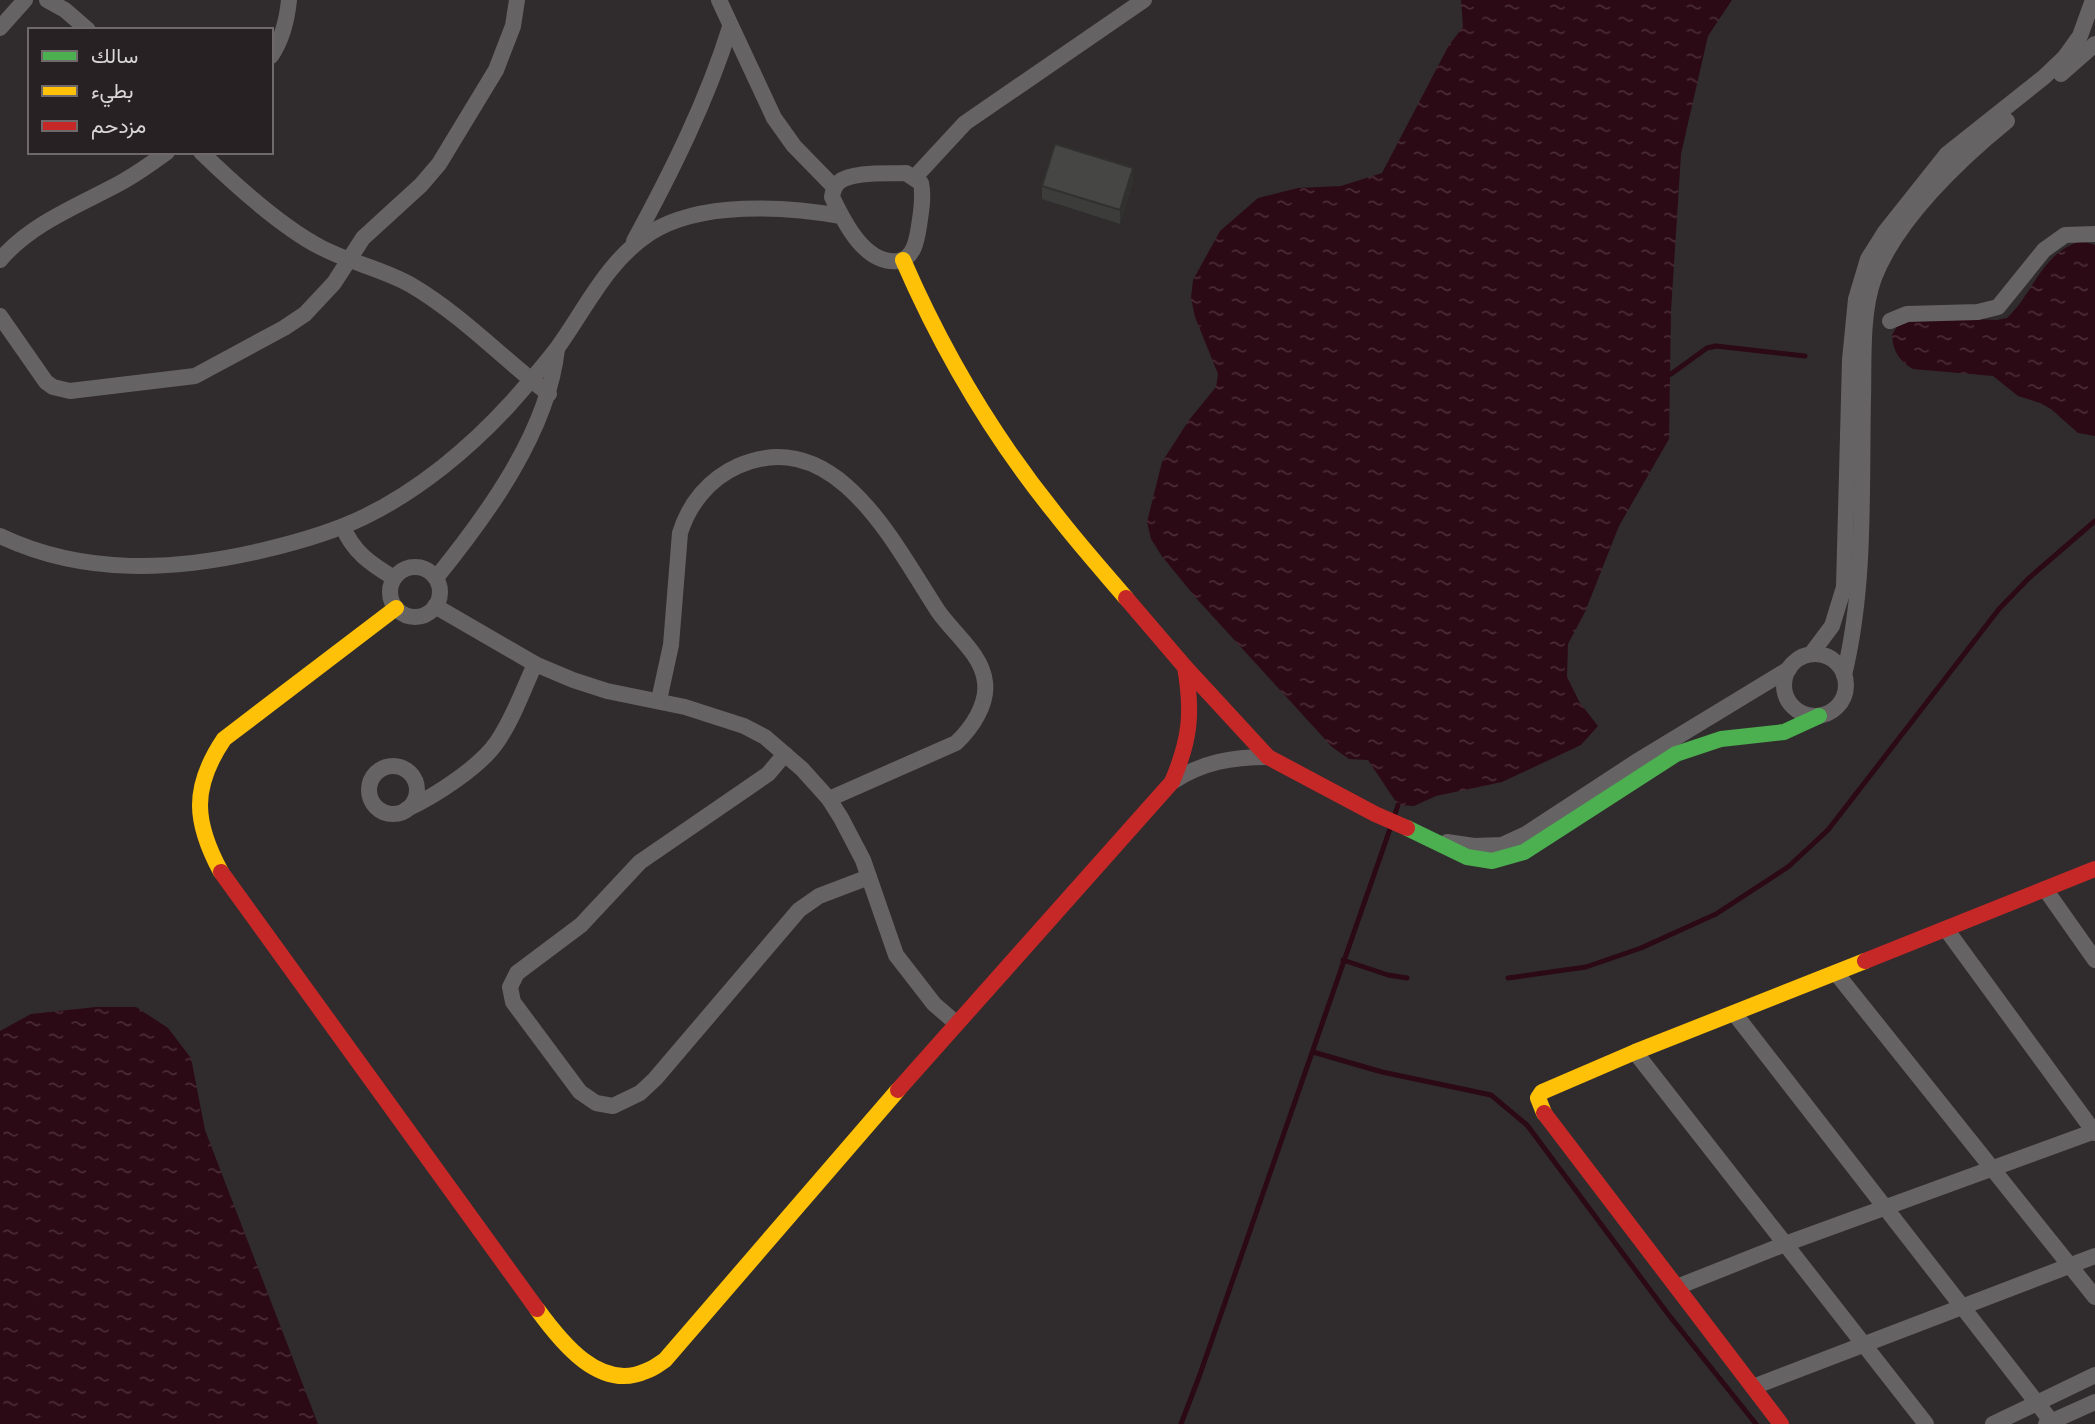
<svg xmlns="http://www.w3.org/2000/svg" width="2095" height="1424" font-family="'Alegreya Sans',Vazirmatn,sans-serif">
<defs>
<pattern id="water-ripples" width="26" height="14" patternUnits="userSpaceOnUse" patternTransform="scale(1.75)"><rect width="26" height="14" fill="#2b0915"/><path d="M2 4q2-2 4 0t4 0M15 11q2-2 4 0t4 0" fill="none" stroke="#492c36"/></pattern>
</defs>
<rect width="100%" height="100%" fill="#302c2d"/>
<g fill="url(#water-ripples)">
<path d="M1461 0H1732L1708 36 1681 154 1671 311 1669 439 1619 526 1585 612 1568 644 1567 677 1580 703 1598 726 1581 745 1502 782 1436 796 1414 806 1398 805 1368 760 1349 759 1332 747 1196 598 1161 555 1151 539 1147 522 1162 462 1189 420 1216 387 1218 374 1195 317 1191 298 1193 280 1220 231 1258 198 1298 188 1341 186 1382 173 1449 45 1463 27Z"/>
<path d="M2082 241 2095 245V436L2078 433 2051 409 2040 403 2018 396 1993 376 1913 369C1899 361 1893 351 1892 335L1899 323 1924 317 1997 320 2007 318C2034 293 2042 251 2082 241Z"/>
<path d="M96 1007H136L168 1028 191 1058 205 1130 318 1424H0V1031L31 1014Z"/>
</g>
<g fill="none" stroke-linecap="round" stroke-linejoin="round">
<g stroke="#2b0915" stroke-width="5">
<path d="M1671 374 1707 348 1716 346 1805 356"/>
<path d="M1394 817 1398 805"/>
<path d="M1343 960 1388 975 1407 978"/>
<path d="M1508 978 1586 967 1641 948 1716 914 1788 867 1828 830 1999 609 2029 578 2095 521"/>
<path d="M1313 1052 1382 1072 1491 1095 1527 1125 1668 1314 1756 1424"/>
<path d="M1181 1424 1199 1377 1391 826"/>
</g>
<g stroke="#666364" stroke-width="16">
<path d="M47 0 65 10 88 30"/>
<path d="M719 0 774 118 794 146 834 187"/>
<path d="M0 28 25 0"/>
<path d="M271 56C282 40 287 20 289 0"/>
<path d="M2061 74 2095 44"/>
<path d="M201 152C233 183 283 228 322 248 351 263 383 269 411 285 462 315 502 358 549 394"/>
<path d="M906 173 921 183C924 197 921 212 919 226 917 239 914 259 898 261 865 265 844 222 832 197 833 191 834 186 839 182 852 171 889 174 906 173Z"/>
<path d="M915 177 965 123 1144 0"/>
<path d="M634 241C671 173 707 101 730 27"/>
<path d="M0 260C31 223 80 205 122 182 138 173 152 163 167 152"/>
<path d="M0 316 46 382 53 387 70 391 195 376 284 328 305 314 334 283 363 238 421 185 439 164 496 70 513 26 517 0"/>
<path d="M1890 321 1907 314 1978 312 1998 307 2044 250 2065 235 2095 234"/>
<path d="M343 527C353 552 371 564 394 578"/>
<path d="M0 536C84 576 176 571 264 550 298 542 333 532 364 517 418 491 470 448 510 404 526 386 543 367 558 347 586 308 608 260 650 233 700 201 785 206 841 216"/>
<circle cx="415" cy="592" r="25"/>
<path d="M436 578C487 515 548 432 557 349"/>
<path d="M435 606 535 664 573 680 607 691 685 707 744 726 765 737 802 769 829 799 841 818 863 860 896 955 934 1004 956 1023"/>
<path d="M1811 654 1832 626 1844 587 1850 360 1856 299 1868 259 1885 232 1947 154 2044 77 2065 57 2080 36 2093 0"/>
<circle cx="1815" cy="685" r="31"/>
<path d="M1844 675C1866 585 1861 491 1863 399 1864 362 1861 313 1874 278 1896 220 1960 159 2007 121"/>
<path d="M659 700 671 645 680 533C689 504 709 479 738 466 837 423 895 546 938 611 953 633 982 654 985 682 988 704 972 728 956 743L829 799"/>
<path d="M785 754 768 774 640 862 581 925 517 973 510 987 513 1002 580 1092 596 1103 613 1106 640 1093 655 1079 799 910 819 896 869 877"/>
<circle cx="393" cy="790" r="24"/>
<path d="M1172 782C1202 762 1232 757 1268 757"/>
<path d="M407 809C435 796 480 767 497 742 513 719 523 690 535 664"/>
<path d="M1447 842 1474 846 1502 845 1526 834 1639 760 1789 669"/>
<path d="M2045 889 2095 960"/>
<path d="M1946 929 2095 1133"/>
<path d="M1836 973 2095 1297"/>
<path d="M1734 1013 2051 1421"/>
<path d="M1635 1052 1926 1424"/>
<path d="M1677 1287 1785 1244 2095 1131"/>
<path d="M1753 1387 2095 1256"/>
<path d="M1993 1424 2095 1375"/>
<path d="M2046 1424 2095 1402"/>
</g>
<path stroke="#4caf50" stroke-width="16" d="M1407 828 1467 857 1492 861 1524 852 1676 754 1721 739 1784 732 1819 716"/>
<g stroke="#ffc107" stroke-width="16">
<path d="M903 260C942 350 992 435 1054 512 1077 542 1102 570 1126 598"/>
<path d="M221 872C194 822 191 788 224 739L396 608"/>
<path d="M1544 1113 1538 1098 1542 1092 1635 1052 1865 961"/>
<path d="M537 1309C561 1342 600 1392 646 1371 653 1369 659 1364 665 1360L898 1090"/>
</g>
<g stroke="#c62828" stroke-width="16">
<path d="M1126 598 1185 667 1268 757 1375 814 1407 828"/>
<path d="M221 872 537 1309"/>
<path d="M1865 961 2095 869"/>
<path d="M898 1090 1172 782C1190 740 1193 713 1185 667"/>
<path d="M1544 1113 1781 1424"/>
</g>
</g>
<path fill="#3c3c3b" d="M1133 182 1120 224 1042 199V186Z"/>
<path fill="#313130" d="M1133 168V182L1120 224V210Z"/>
<path fill="#464645" stroke="#313130" stroke-width="2" d="M1055 144 1133 168 1120 210 1042 186Z"/>
<rect x="28" y="28" width="245" height="126" fill="#272123" stroke="#6f696b" stroke-width="2"/>
<rect x="42" y="51" width="35" height="10" fill="#4caf50" stroke="#6f696b" stroke-width="2"/>
<text x="91" y="63" font-size="21" fill="#dad6d7">سالك</text>
<rect x="42" y="86" width="35" height="10" fill="#ffc107" stroke="#6f696b" stroke-width="2"/>
<text x="91" y="98" font-size="21" fill="#dad6d7">بطيء</text>
<rect x="42" y="121" width="35" height="10" fill="#c62828" stroke="#6f696b" stroke-width="2"/>
<text x="91" y="133" font-size="21" fill="#dad6d7">مزدحم</text>
</svg>
